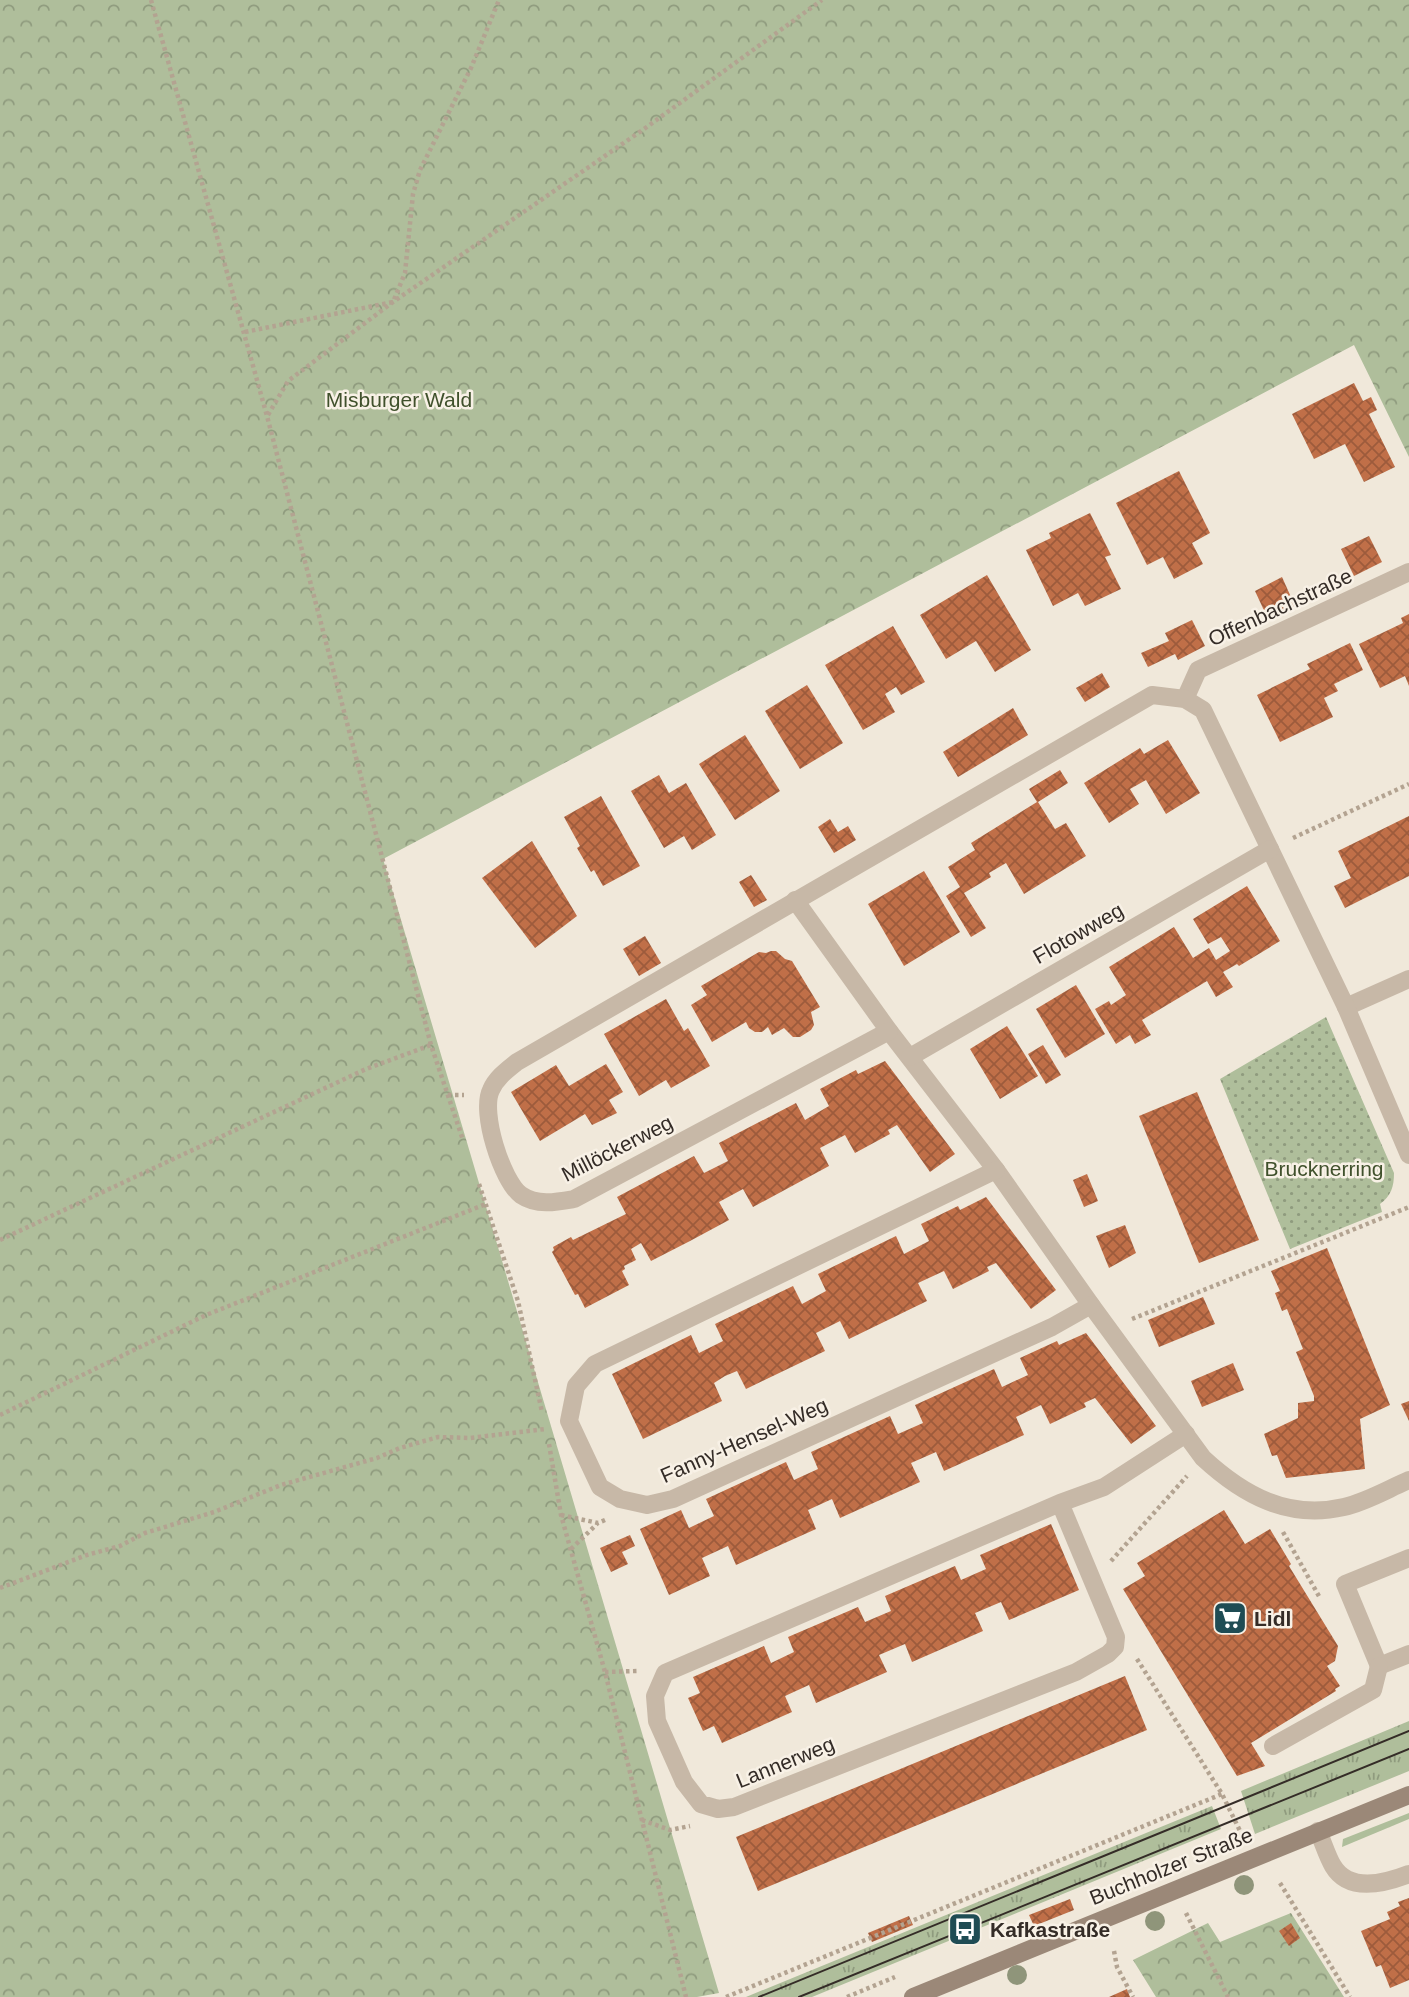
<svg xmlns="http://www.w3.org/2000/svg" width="1409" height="1997" font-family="Arial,sans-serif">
<defs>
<pattern id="grass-tufts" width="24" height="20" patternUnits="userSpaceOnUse" patternTransform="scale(1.75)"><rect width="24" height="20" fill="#afbe9b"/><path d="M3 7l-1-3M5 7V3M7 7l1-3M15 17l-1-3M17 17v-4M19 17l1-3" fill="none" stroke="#8f9b7e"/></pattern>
<pattern id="forest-crowns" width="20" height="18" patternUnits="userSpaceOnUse" patternTransform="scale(1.75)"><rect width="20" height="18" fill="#afbe9b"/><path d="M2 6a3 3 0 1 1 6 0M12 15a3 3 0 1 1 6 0" fill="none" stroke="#8f9b7e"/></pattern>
<pattern id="park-dots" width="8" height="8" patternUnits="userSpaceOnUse" patternTransform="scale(1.75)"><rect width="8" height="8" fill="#afbe9b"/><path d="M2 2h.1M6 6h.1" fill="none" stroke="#8f9b7e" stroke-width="1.8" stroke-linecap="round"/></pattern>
<pattern id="building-cross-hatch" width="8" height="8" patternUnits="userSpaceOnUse" patternTransform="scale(1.75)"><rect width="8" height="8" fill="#c06f48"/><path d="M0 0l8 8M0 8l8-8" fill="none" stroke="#9d5b3c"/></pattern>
</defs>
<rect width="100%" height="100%" fill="#f0e8da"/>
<g fill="url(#grass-tufts)">
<path d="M1409 1721V1771L1255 1834 1241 1791Z"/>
<path d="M1212 1806 1221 1829 812 1997H746Z"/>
<path d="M1409 1813V1819L1342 1847 1343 1839Z"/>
</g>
<g fill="url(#forest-crowns)">
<path d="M0 0H1409V457L1354 345 383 859 719 1993 697 1997H0Z"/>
<path d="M1291 1913 1344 1997H1156L1133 1960 1208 1923 1220 1942Z"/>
</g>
<path fill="url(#park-dots)" d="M1326 1017 1394 1173C1394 1187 1391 1196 1380 1204L1382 1212 1290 1249 1220 1079Z"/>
<g fill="url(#building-cross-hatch)">
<path d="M1354 383 1363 401 1371 397 1377 410 1369 414 1395 467 1364 482 1345 444 1314 459 1292 414Z"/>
<path d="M1179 471 1210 533 1192 543 1203 564 1174 579 1163 557 1147 565 1116 503Z"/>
<path d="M1090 513 1111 555 1105 557 1121 589 1085 606 1078 593 1053 606 1026 550 1051 538 1049 533Z"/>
<path d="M1369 536 1382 562 1354 576 1341 549Z"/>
<path d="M987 575 1031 650 995 672 976 641 946 659 920 615Z"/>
<path d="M1282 577 1295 606 1268 619 1255 591Z"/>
<path d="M1409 614V686L1405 676 1380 688 1359 644 1403 623 1401 618Z"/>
<path d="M1192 620 1205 646 1178 660 1175 654 1148 667 1141 653 1169 641 1165 633Z"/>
<path d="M893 626 925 682 901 695 896 687 885 694 895 712 863 730 825 665Z"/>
<path d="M1350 643 1363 670 1334 684 1338 691 1324 698 1333 717 1280 742 1257 695 1310 669 1307 664Z"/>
<path d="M1102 673 1110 687 1085 702 1076 688Z"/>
<path d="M807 685 843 743 800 769 765 711Z"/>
<path d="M1013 708 1028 735 958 777 943 752Z"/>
<path d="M745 735 780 791 735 820 699 764Z"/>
<path d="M1168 740 1200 793 1166 814 1146 780 1130 789 1139 804 1109 823 1084 783 1140 748 1144 754Z"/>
<path d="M1060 770 1068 783 1038 802 1055 829 1066 823 1086 856 1024 894 1006 863 989 873 991 877 964 893 986 928 971 937 946 896 960 887 948 867 975 850 971 843 1037 802 1029 789Z"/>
<path d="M659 775 669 793 686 783 716 835 692 850 684 836 664 848 631 791Z"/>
<path d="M601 796 640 866 603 886 594 870 591 872 577 848 580 846 564 817Z"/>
<path d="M1409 816V876L1345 908 1334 886 1351 878 1338 851Z"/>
<path d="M830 819 838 832 848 826 856 840 834 853 818 827Z"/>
<path d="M532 841 577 916 535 948 482 878Z"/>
<path d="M924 871 960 932 904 966 868 904Z"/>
<path d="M751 875 767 900 754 907 739 882Z"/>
<path d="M1247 886 1280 941 1239 966 1237 964 1223 972 1233 987 1216 997 1207 981 1142 1020 1151 1035 1135 1044 1130 1035 1116 1044 1095 1009 1109 1001 1111 1005 1126 995 1109 967 1174 927 1193 958 1209 948 1216 960 1230 951 1221 937 1208 944 1193 919Z"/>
<path d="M645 936 661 963 639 976 623 949Z"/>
<path d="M771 951H776L785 959 792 961 820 1007 811 1012 814 1025 811 1030 800 1037H793L784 1028 772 1035 768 1027 762 1032H755L749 1028 746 1022 712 1042 691 1005 707 995 701 986 759 952 766 953Z"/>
<path d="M1076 985 1105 1034 1065 1058 1036 1009Z"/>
<path d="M666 999 684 1031 688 1028 710 1066 671 1088 666 1080 639 1096 604 1034Z"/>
<path d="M1007 1026 1038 1076 1000 1099 970 1049Z"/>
<path d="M1043 1045 1061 1075 1046 1084 1028 1054Z"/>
<path d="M885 1061 955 1154 930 1172 897 1125 888 1130 890 1134 855 1153 845 1135 820 1148 829 1166 753 1207 743 1189 719 1202 729 1220 690 1241 651 1261 641 1243 631 1249 636 1260 624 1266 625 1269 622 1271 629 1285 585 1308 578 1294 575 1295 552 1252 554 1250 553 1247 571 1237 573 1240 626 1214 617 1197 694 1156 704 1173 728 1161 719 1143 796 1103 805 1120 829 1106 820 1089 856 1070 858 1074Z"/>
<path d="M606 1064 623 1092 609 1100 617 1113 592 1125 585 1114 540 1141 511 1092 556 1065 569 1086Z"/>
<path d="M1197 1092 1259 1240 1199 1263 1139 1116Z"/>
<path d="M1087 1174 1098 1201 1084 1207 1073 1180Z"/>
<path d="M986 1197 1056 1290 1031 1309 996 1263 987 1267 989 1271 953 1289 944 1271 918 1283 927 1301 849 1339 840 1321 816 1333 825 1351 746 1389 737 1371 725 1376 714 1383 722 1401 643 1439 612 1374 691 1335 699 1353 723 1341 715 1324 793 1286 802 1304 826 1291 818 1274 896 1236 904 1254 929 1241 921 1224 958 1206 960 1210Z"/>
<path d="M1125 1225 1136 1253 1109 1268 1096 1236Z"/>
<path d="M1327 1248 1390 1405 1360 1419 1365 1469 1286 1478 1277 1455 1272 1456 1264 1434 1298 1418V1403L1314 1401V1396L1296 1352 1303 1349 1287 1309 1282 1311 1275 1293 1280 1291 1271 1271Z"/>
<path d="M1203 1297 1215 1324 1159 1347 1148 1320Z"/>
<path d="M1086 1333 1156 1426 1131 1444 1095 1398 1084 1403 1086 1407 1050 1424 1041 1405 1016 1417 1024 1435 944 1471 936 1452 911 1463 920 1482 840 1518 832 1499 808 1510 816 1529 736 1565 728 1546 702 1558 710 1576 669 1595 640 1529 681 1510 689 1528 714 1516 706 1499 786 1462 794 1480 818 1469 811 1452 890 1416 898 1434 923 1423 915 1405 994 1369 1002 1387 1028 1375 1020 1358 1057 1341 1059 1345Z"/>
<path d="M1233 1363 1244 1390 1202 1407 1191 1381Z"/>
<path d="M1409 1401V1421L1401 1404Z"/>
<path d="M1224 1510 1245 1544 1270 1529 1291 1564 1289 1566 1338 1646 1335 1661 1327 1666 1340 1686 1335 1689 1336 1691 1251 1743 1265 1766 1237 1776 1123 1589 1145 1576 1137 1563Z"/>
<path d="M1051 1524 1079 1590 1009 1620 1001 1602 975 1613 983 1631 912 1662 905 1644 879 1655 887 1672 816 1703 809 1685 785 1696 792 1712 722 1743 714 1726 703 1731 688 1698 700 1693 693 1677 764 1646 771 1663 794 1652 788 1637 858 1607 865 1622 891 1611 885 1596 955 1566 961 1580 986 1569 980 1555Z"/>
<path d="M630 1535 635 1546 622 1552 628 1564 611 1572 600 1548Z"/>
<path d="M1125 1676 1147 1730 758 1891 736 1837Z"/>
<path d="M1409 1898V1980L1390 1988 1381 1965 1376 1967 1361 1931 1390 1919 1387 1912 1400 1906 1398 1902Z"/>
<path d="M1070 1899 1074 1910 1034 1926 1029 1915Z"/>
<path d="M909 1916 913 1925 872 1942 868 1933Z"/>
<path d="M1291 1923 1300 1938 1289 1946 1279 1931Z"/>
<path d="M1127 1989 1130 1997H1109Z"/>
</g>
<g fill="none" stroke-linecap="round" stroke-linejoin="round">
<g stroke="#b3a391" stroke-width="4.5" stroke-dasharray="3.5 3.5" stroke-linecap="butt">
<path d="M151 0 267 416 431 1045 463 1140"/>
<path d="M245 332 393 302 405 273 413 194 420 170 471 68 499 0"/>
<path d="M268 415 288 381 393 302 644 129 822 0"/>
<path d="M1293 838 1409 784"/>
<path d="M448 1095H464"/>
<path d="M479 1184 518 1301 542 1412"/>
<path d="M0 1240 366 1069 431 1045"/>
<path d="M1132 1319 1409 1207"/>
<path d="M0 1415 206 1315 486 1204"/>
<path d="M549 1444 561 1515 605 1672 686 1997"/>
<path d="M561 1515 598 1523 605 1520"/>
<path d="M1283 1532 1320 1598"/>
<path d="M571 1549 597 1524"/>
<path d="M1111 1561 1187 1476"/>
<path d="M0 1588 87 1555 120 1546 145 1533 214 1512 281 1485 377 1458 400 1448 438 1437 470 1438 545 1429"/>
<path d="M1137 1659 1222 1794 1242 1835"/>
<path d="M605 1672 637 1671"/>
<path d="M642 1820 670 1830 690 1826"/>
<path d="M1280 1883 1350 1997"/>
<path d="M1186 1913 1228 1997"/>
<path d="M1114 1951 1117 1967 1133 1997"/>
<path d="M726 1997 1222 1794"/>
<path d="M847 1997 895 1977"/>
</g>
<g stroke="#c7b8a7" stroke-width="18">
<path d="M1409 1558 1345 1584 1379 1666 1409 1654"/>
<path d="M1273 1746 1373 1690 1379 1666"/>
<path d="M1318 1831C1323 1842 1327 1856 1333 1866 1349 1893 1386 1883 1409 1874"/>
</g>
<g stroke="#c7b8a7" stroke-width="18">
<path d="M1185 699 1198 670 1409 572"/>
<path d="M795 900 889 1031 996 1170 1091 1305 1203 1458C1243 1495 1288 1520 1344 1507 1366 1502 1388 1489 1409 1480"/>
<path d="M1346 1007 1409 979"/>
<path d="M889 1031 574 1199C557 1202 537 1206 521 1195 502 1181 480 1112 491 1090 496 1078 507 1070 517 1062L1152 695 1185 699 1203 710 1346 1007 1409 1155"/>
<path d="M910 1057 1270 849"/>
<path d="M996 1170 595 1364 576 1386 569 1421 600 1487 620 1499 647 1505 673 1499 1052 1327 1091 1305"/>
<path d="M1060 1503 1116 1637 1115 1647 1108 1654 1076 1672 734 1807 718 1809 701 1804 684 1782 657 1721 655 1696 665 1673 1060 1503 1104 1487 1186 1434"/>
</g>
<path stroke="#9b8878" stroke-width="18" d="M913 1997 1409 1795"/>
<g stroke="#342c27" stroke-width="2">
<path d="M759 1997 1409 1731"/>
<path d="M799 1997 1409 1749"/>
</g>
</g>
<g fill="#8f957a">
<circle cx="1244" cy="1885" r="10"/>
<circle cx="1155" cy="1921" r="10"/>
<circle cx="1017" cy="1975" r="10"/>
</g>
<defs>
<g id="supermarket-square" transform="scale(1.75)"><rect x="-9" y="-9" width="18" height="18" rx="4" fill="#1f4c54" stroke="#f8f1e6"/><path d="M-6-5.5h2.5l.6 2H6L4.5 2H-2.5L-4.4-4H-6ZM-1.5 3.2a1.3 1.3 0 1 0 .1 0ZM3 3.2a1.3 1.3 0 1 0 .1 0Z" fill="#fff"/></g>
<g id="bus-square" transform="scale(1.75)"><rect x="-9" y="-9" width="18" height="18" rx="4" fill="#1f4c54" stroke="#f8f1e6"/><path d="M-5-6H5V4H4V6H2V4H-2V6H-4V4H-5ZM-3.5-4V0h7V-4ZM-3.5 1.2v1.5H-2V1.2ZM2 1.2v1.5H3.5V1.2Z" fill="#fff"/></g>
</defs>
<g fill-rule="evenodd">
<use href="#supermarket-square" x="1230" y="1618"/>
<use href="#bus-square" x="965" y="1929"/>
</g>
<g text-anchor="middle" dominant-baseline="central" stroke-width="5" stroke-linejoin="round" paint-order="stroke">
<g font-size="21" fill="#40512c" stroke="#f8f1e6">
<text x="399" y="399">Misburger Wald</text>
<text x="1324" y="1168">Brucknerring</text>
</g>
<g font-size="21" fill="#342c27" stroke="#f8f1e6">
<text transform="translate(1280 607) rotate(-25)">Offenbachstraße</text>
<text transform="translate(1078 933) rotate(-30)">Flotowweg</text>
<text transform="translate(617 1148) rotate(-27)">Millöckerweg</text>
<text transform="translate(744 1440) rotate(-24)">Fanny-Hensel-Weg</text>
<text transform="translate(785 1762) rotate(-22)">Lannerweg</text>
<text transform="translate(1171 1866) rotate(-22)">Buchholzer Straße</text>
</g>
<g font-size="21" font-weight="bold" fill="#342c27" stroke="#f8f1e6" text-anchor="start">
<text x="1254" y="1618">Lidl</text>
<text x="990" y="1929">Kafkastraße</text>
</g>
</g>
</svg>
